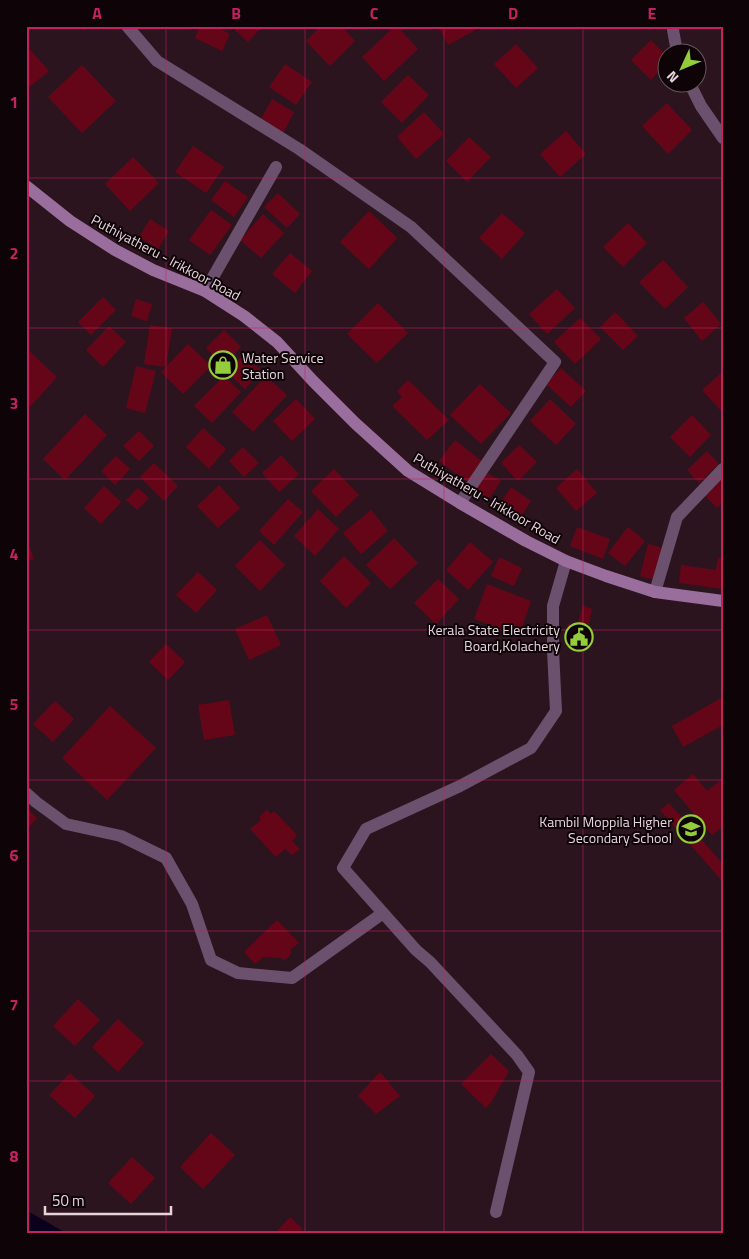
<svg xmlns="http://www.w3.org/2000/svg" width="749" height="1259" font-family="'Titillium Web',sans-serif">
<rect width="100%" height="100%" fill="#2c141f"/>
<path fill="#0a001e" d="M26 1210 66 1233H26Z"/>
<g fill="#650618">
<path d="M200 26H215L230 34 222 51 195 38Z"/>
<path d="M231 26H263L248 42Z"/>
<path d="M321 26H341L355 41 330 66 306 41Z"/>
<path d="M395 26H397L418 49 384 81 362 57Z"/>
<path d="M438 26H483L448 45Z"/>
<path d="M651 40 666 55V64L651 80 631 60Z"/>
<path d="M516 44 538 68 516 88 494 64Z"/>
<path d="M26 45 49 71 26 90Z"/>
<path d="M285 64 312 82 296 105 269 87Z"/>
<path d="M82 65 116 101 82 133 48 97Z"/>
<path d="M408 75 429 95 402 123 381 102Z"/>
<path d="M272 99 294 112 280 139 257 126Z"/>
<path d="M667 103 692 130 668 154 642 126Z"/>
<path d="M424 112 444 134 416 159 397 137Z"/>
<path d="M566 131 586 154 560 177 540 154Z"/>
<path d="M469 137 491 157 467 182 446 161Z"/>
<path d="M193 146 224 167 206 193 175 172Z"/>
<path d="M133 157 159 183 130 211 105 184Z"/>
<path d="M225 181 248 197 234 217 211 200Z"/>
<path d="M278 193 300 214 287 228 264 207Z"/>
<path d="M211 210 232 225 210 255 189 240Z"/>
<path d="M369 211 397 238 369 269 340 242Z"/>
<path d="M502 213 525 233 502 259 479 238Z"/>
<path d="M263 214 284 233 261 258 240 240Z"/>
<path d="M150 219 169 231 158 249 139 237Z"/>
<path d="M628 223 647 243 623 267 603 247Z"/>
<path d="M290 253 312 271 295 293 272 274Z"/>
<path d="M663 260 688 287 665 309 639 282Z"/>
<path d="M557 289 575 308 547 334 529 314Z"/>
<path d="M103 297 116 310 91 335 78 322Z"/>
<path d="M136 299 152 304 147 321 131 316Z"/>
<path d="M703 302 721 324 702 341 684 318Z"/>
<path d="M378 303 408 333 377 363 347 334Z"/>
<path d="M615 312 638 336 623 350 600 327Z"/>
<path d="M580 318 601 339 575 364 554 342Z"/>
<path d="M150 325 172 328 166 367 188 344 211 366 183 394 161 372 166 367 144 364Z"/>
<path d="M109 326 126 342 103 367 86 350Z"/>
<path d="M224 330 241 347 223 365 206 348Z"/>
<path d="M26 348 57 377 30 407 26 403Z"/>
<path d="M243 354 262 371 245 389 227 372Z"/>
<path d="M136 366 156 371 145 413 126 408Z"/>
<path d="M561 368 586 391 571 407 546 384Z"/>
<path d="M720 374 723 377V413L702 390Z"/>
<path d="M224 376 241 392 212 423 194 406Z"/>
<path d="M266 376 287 395 253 432 232 412Z"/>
<path d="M408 380 449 420 427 440 392 406 402 397 397 391Z"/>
<path d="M480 384 511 413 481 444 450 415Z"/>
<path d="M296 399 315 419 292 441 273 421Z"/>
<path d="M550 399 576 424 556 445 530 421Z"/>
<path d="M85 414 107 435 65 480 43 459Z"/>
<path d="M692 415 711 435 690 457 670 437Z"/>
<path d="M203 428 226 449 209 469 186 447Z"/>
<path d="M139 431 154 446 139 461 123 446Z"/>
<path d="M455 440 483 462 468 482 439 461Z"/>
<path d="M519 445 537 462 518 481 501 463Z"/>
<path d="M243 447 259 463 244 477 229 461Z"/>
<path d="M707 451 719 464 699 483 687 470Z"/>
<path d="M281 455 299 474 279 492 262 473Z"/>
<path d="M116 456 130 469 115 485 101 471Z"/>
<path d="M154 463 178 486 164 501 140 477Z"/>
<path d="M334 469 359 495 336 517 311 491Z"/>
<path d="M577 469 597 493 576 511 556 488Z"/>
<path d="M486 472 501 481 489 499 474 490Z"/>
<path d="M723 476V502L717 508 704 495Z"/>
<path d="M219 485 240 508 218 528 197 506Z"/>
<path d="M104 486 121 502 101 524 84 508Z"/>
<path d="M511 487 531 501 519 520 498 506Z"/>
<path d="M138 488 149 498 137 510 126 500Z"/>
<path d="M288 499 303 512 274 545 259 531Z"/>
<path d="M318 509 339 529 315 556 294 536Z"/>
<path d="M371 510 388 531 361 554 343 533Z"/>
<path d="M577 527 610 539 603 559 570 546Z"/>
<path d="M628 527 645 541 625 566 608 553Z"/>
<path d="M26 538 34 559 26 562Z"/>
<path d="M394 538 418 563 390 589 366 565Z"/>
<path d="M260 540 285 565 260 591 235 566Z"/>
<path d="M470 542 493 562 468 590 446 570Z"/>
<path d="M648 544 663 548 655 580 640 576Z"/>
<path d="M344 556 371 583 346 608 320 581Z"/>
<path d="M499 557 522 568 514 586 491 576Z"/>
<path d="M718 558H723V589L679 583 681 565 716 570Z"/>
<path d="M198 572 217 590 196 613 176 595Z"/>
<path d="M438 579 459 599 436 624 414 603Z"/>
<path d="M487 584 531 601 519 636 474 619Z"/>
<path d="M583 605 592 609 589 624 578 623Z"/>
<path d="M267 615 281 645 249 660 235 629Z"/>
<path d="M568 624 593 631 590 646 566 642Z"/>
<path d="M166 644 185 662 168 680 149 662Z"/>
<path d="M723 697V725L683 747 672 726Z"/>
<path d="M229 700 235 735 204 740 198 705Z"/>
<path d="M55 701 74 719 53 742 33 724Z"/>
<path d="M110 706 156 748 107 800 62 758Z"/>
<path d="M693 774 707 791 723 778V826L712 835 674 790Z"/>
<path d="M669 803 723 864V882L660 810Z"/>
<path d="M26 808 37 818 26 830Z"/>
<path d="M267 810 271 814 274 811 297 835 292 841 300 849 292 855 285 849 276 857 250 829 261 820 259 817Z"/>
<path d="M277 920 299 943 290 950 292 953 285 960 281 958 263 957 255 964 244 952Z"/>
<path d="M78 999 100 1020 75 1046 53 1026Z"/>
<path d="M118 1019 144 1043 118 1072 92 1047Z"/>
<path d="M491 1054 509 1071 492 1101 486 1108 461 1084Z"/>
<path d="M380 1072 400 1096 376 1114 358 1096Z"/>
<path d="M70 1073 95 1096 75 1118 49 1095Z"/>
<path d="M211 1133 235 1155 203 1189 180 1167Z"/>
<path d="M132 1157 155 1178 131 1204 108 1183Z"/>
<path d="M290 1217 303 1229 299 1233H275Z"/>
</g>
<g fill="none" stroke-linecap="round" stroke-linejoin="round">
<g stroke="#6c516e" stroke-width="12">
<path d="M127 26 157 61 299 149 411 227 555 362 460 503"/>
<path d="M674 26 673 30 677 52"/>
<path d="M689 82 701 106 723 138"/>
<path d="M205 291 276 167"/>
<path d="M655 592 677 517 723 469"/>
<path d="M26 793 36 802 66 824 121 836 166 858 192 904 211 960 238 973 292 978 383 913"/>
<path d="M496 1212 529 1072 517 1055 430 962 416 950 343 868 366 829 460 786 531 748 556 711 553 650V606L566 561"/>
</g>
<path stroke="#9a6e9c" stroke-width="12" d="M26 186 70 221 115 250 153 270 205 291 244 316 277 342 313 381 355 423 408 471 460 503 526 541 566 561 606 576 655 592 723 601"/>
</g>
<path fill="none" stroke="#c42161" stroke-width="1" stroke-opacity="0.55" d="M166 26V1233M305 26V1233M444 26V1233M583 26V1233M26 178H723M26 328H723M26 479H723M26 630H723M26 780H723M26 931H723M26 1081H723"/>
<defs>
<g id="shop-ring" transform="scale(1.4375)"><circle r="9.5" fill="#0e0408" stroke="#94cc3c" stroke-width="1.5"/><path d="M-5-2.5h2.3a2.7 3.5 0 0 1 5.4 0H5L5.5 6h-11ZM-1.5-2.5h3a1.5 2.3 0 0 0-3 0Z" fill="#94cc3c"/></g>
<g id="civic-ring" transform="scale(1.4375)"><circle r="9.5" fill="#0e0408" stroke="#94cc3c" stroke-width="1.5"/><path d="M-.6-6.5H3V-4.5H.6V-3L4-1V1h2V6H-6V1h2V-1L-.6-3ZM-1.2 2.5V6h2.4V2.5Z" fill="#94cc3c"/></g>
<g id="school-ring" transform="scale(1.4375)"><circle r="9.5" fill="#0e0408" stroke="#94cc3c" stroke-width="1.5"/><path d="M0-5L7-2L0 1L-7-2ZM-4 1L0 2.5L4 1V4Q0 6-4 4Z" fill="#94cc3c"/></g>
</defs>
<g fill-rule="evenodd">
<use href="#shop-ring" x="223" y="365"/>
<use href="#civic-ring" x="579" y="637"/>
<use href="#school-ring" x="691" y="829"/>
</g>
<g text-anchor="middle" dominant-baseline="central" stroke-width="4" stroke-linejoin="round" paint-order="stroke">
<g font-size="14" fill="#e6d4db" stroke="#0e0408">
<text transform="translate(166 257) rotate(28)">Puthiyatheru - Irikkoor Road</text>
<text transform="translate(487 498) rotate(30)">Puthiyatheru - Irikkoor Road</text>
</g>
<g font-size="14" fill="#e6d4db" stroke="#0e0408" text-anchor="end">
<text x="242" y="357" text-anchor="start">Water Service<tspan x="242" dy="16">Station</tspan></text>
<text x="560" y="629">Kerala State Electricity<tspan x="560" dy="16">Board,Kolachery</tspan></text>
<text x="672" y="821">Kambil Moppila Higher<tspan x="672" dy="16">Secondary School</tspan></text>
</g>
</g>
<rect width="749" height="1259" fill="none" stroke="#0e0408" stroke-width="55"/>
<g transform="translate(682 68) rotate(226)"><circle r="24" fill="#0e0408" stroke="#64575c"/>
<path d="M0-4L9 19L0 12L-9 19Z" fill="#94cc3c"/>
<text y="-8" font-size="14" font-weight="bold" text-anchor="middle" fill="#e6d4db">N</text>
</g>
<path d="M45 1206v8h126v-8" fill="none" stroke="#e6d4db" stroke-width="2.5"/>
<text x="52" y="1206" font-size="15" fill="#e6d4db" stroke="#0e0408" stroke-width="4" paint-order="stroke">50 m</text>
<rect x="28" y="28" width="694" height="1204" fill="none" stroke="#c42161" stroke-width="2"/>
<g font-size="16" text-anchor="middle" font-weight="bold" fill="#c42161">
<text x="97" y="19">A</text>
<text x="236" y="19">B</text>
<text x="374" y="19">C</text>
<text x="513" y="19">D</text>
<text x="652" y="19">E</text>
<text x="14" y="108">1</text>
<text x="14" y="259">2</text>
<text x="14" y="409">3</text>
<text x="14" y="560">4</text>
<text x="14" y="710">5</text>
<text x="14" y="861">6</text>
<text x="14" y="1011">7</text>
<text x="14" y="1162">8</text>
</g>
</svg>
